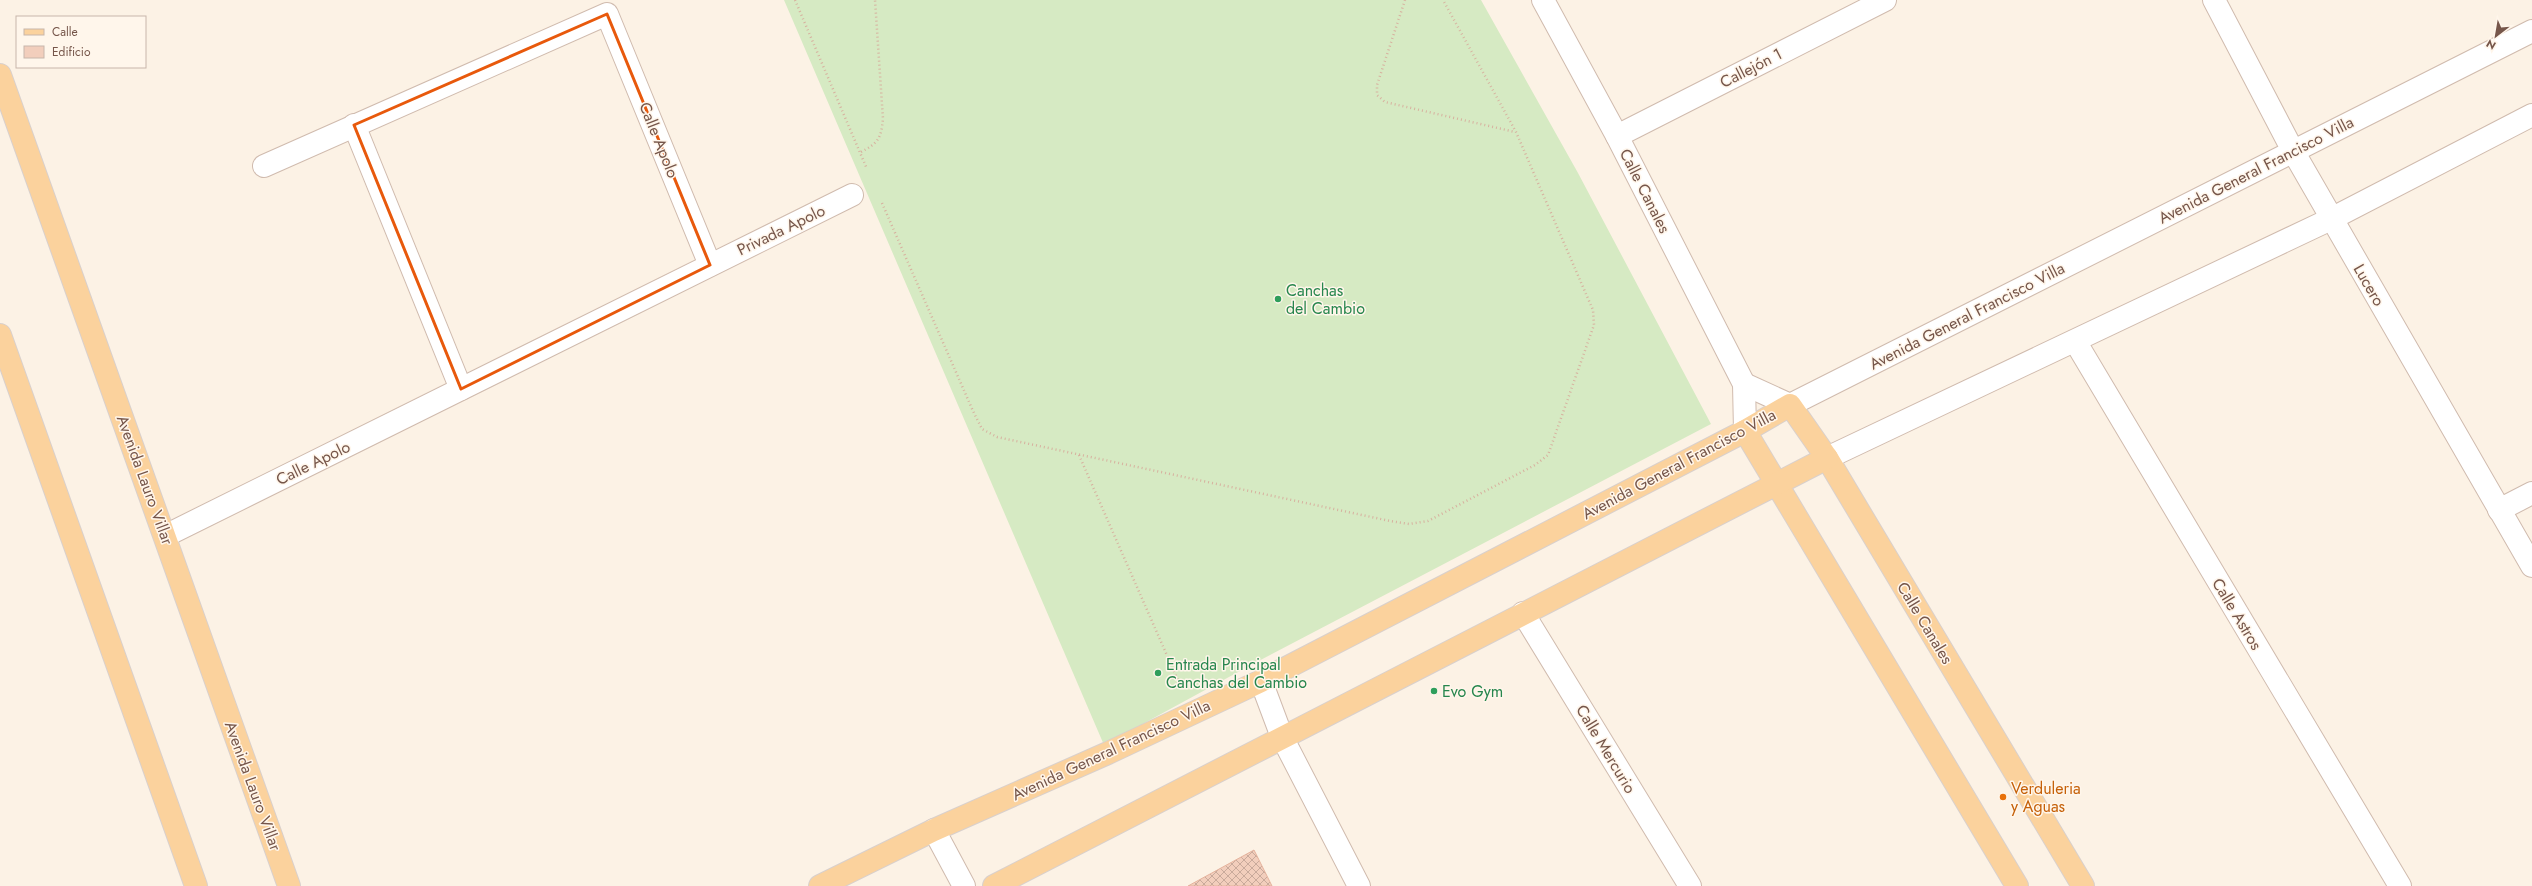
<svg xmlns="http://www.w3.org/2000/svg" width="2532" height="886" font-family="Jost,sans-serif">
<defs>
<pattern id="building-cross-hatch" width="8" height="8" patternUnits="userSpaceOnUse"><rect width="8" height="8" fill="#f2cebc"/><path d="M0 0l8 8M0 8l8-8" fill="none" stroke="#c9aa9b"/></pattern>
</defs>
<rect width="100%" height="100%" fill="#fcf2e5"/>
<path fill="#d6eac3" d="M784 0H1481L1578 173 1711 424 1251 665 1104 745Z"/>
<path fill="url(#building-cross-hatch)" stroke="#e5b39d" d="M1254 850 1272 886H1188Z"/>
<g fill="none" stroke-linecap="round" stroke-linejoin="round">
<g stroke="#d0bbae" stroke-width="24">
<g id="minor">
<path d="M1543 0 1617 136 1744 384 1745 431"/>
<path d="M2214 0 2293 151 2532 566"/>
<path d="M354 125 461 389"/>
<path d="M1617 136 1885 0"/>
<path d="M264 166 607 14 710 265"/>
<path d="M2075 341 2400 886"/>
<path d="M1744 384 1790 405 2532 31"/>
<path d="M1827 458 2331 219 2532 115"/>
<path d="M2499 510 2532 493"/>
<path d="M165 536 852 195"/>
<path d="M1523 613 1690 886"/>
<path d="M1261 681 1282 737 1359 886"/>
<path d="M934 830 964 886"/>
</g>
</g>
<g stroke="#d9d0cc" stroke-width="24">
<g id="major">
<path d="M0 75 289 886"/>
<path d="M0 335 196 886"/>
<path d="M1745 431 2017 886"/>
<path d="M820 886 934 830 1108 753 1261 681 1745 431 1790 405 1827 458 2083 886"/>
<path d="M994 886 1827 458"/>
</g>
</g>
<g stroke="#d7b19f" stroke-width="2.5" stroke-dasharray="1 3" stroke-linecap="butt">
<path d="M795 0 867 169"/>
<path d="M1405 0 1377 85V95L1385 102 1515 132"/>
<path d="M861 152C878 143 881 139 883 119L875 0"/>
<path d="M882 203 973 411 982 429 997 437 1390 521 1409 524 1428 521 1535 465 1548 455 1594 325 1593 310 1583 287 1516 132 1443 0"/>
<path d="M1079 455 1180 685"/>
</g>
<use href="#minor" stroke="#fff" stroke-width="22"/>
<use href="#major" stroke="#fbd29d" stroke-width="22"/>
</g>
<path fill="none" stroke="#e8590c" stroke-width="3" stroke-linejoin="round" d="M607 14 710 265 461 389 354 125Z"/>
<g fill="#2e9e5b" stroke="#fff6eb" stroke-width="1.5">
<circle cx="1278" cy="299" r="4"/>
<circle cx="1158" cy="673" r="4"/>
<circle cx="1434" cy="691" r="4"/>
</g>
<circle fill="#e8710a" stroke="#fff6eb" stroke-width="1.5" cx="2003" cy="797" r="4"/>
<g text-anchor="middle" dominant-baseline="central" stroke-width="3" stroke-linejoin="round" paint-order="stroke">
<g font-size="16" fill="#76564a" stroke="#fff6eb">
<text transform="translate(1751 68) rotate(-27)">Callejón 1</text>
<text transform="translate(659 140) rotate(68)">Calle Apolo</text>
<text transform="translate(2256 170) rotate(-27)">Avenida General Francisco Villa</text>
<text transform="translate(1645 191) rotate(63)">Calle Canales</text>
<text transform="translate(781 230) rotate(-26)">Privada Apolo</text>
<text transform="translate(2369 285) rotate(60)">Lucero</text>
<text transform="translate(1967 316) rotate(-27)">Avenida General Francisco Villa</text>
<text transform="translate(313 463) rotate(-26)">Calle Apolo</text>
<text transform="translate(1679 464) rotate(-28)">Avenida General Francisco Villa</text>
<text transform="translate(145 480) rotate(70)">Avenida Lauro Villar</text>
<text transform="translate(2237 614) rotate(59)">Calle Astros</text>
<text transform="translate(1925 623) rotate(59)">Calle Canales</text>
<text transform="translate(1606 749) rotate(59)">Calle Mercurio</text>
<text transform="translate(1111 750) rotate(-25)">Avenida General Francisco Villa</text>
<text transform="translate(253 786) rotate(70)">Avenida Lauro Villar</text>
</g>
<g font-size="16" fill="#27864d" stroke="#fff6eb" text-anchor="start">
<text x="1286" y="290">Canchas<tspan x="1286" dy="18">del Cambio</tspan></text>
<text x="1166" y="664">Entrada Principal<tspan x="1166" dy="18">Canchas del Cambio</tspan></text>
<text x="1442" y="691">Evo Gym</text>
</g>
<g font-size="16" fill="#c56008" stroke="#fff6eb" text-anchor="start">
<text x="2011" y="788">Verduleria<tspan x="2011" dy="18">y Aguas</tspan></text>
</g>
</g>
<rect x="16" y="16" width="130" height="52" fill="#fff6eb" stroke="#c8b6ab"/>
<rect x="24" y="29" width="20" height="6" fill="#fbd29d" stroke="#c8b6ab"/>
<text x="52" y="36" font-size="12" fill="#76564a">Calle</text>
<rect x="24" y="46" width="20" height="12" fill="#f2cebc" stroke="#c8b6ab"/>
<text x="52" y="56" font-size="12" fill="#76564a">Edificio</text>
<g transform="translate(2496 36) rotate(211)" stroke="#fff6eb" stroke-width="3" paint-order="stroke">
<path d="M0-3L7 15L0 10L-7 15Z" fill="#76564a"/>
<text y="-6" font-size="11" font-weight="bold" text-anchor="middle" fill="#76564a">N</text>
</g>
</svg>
